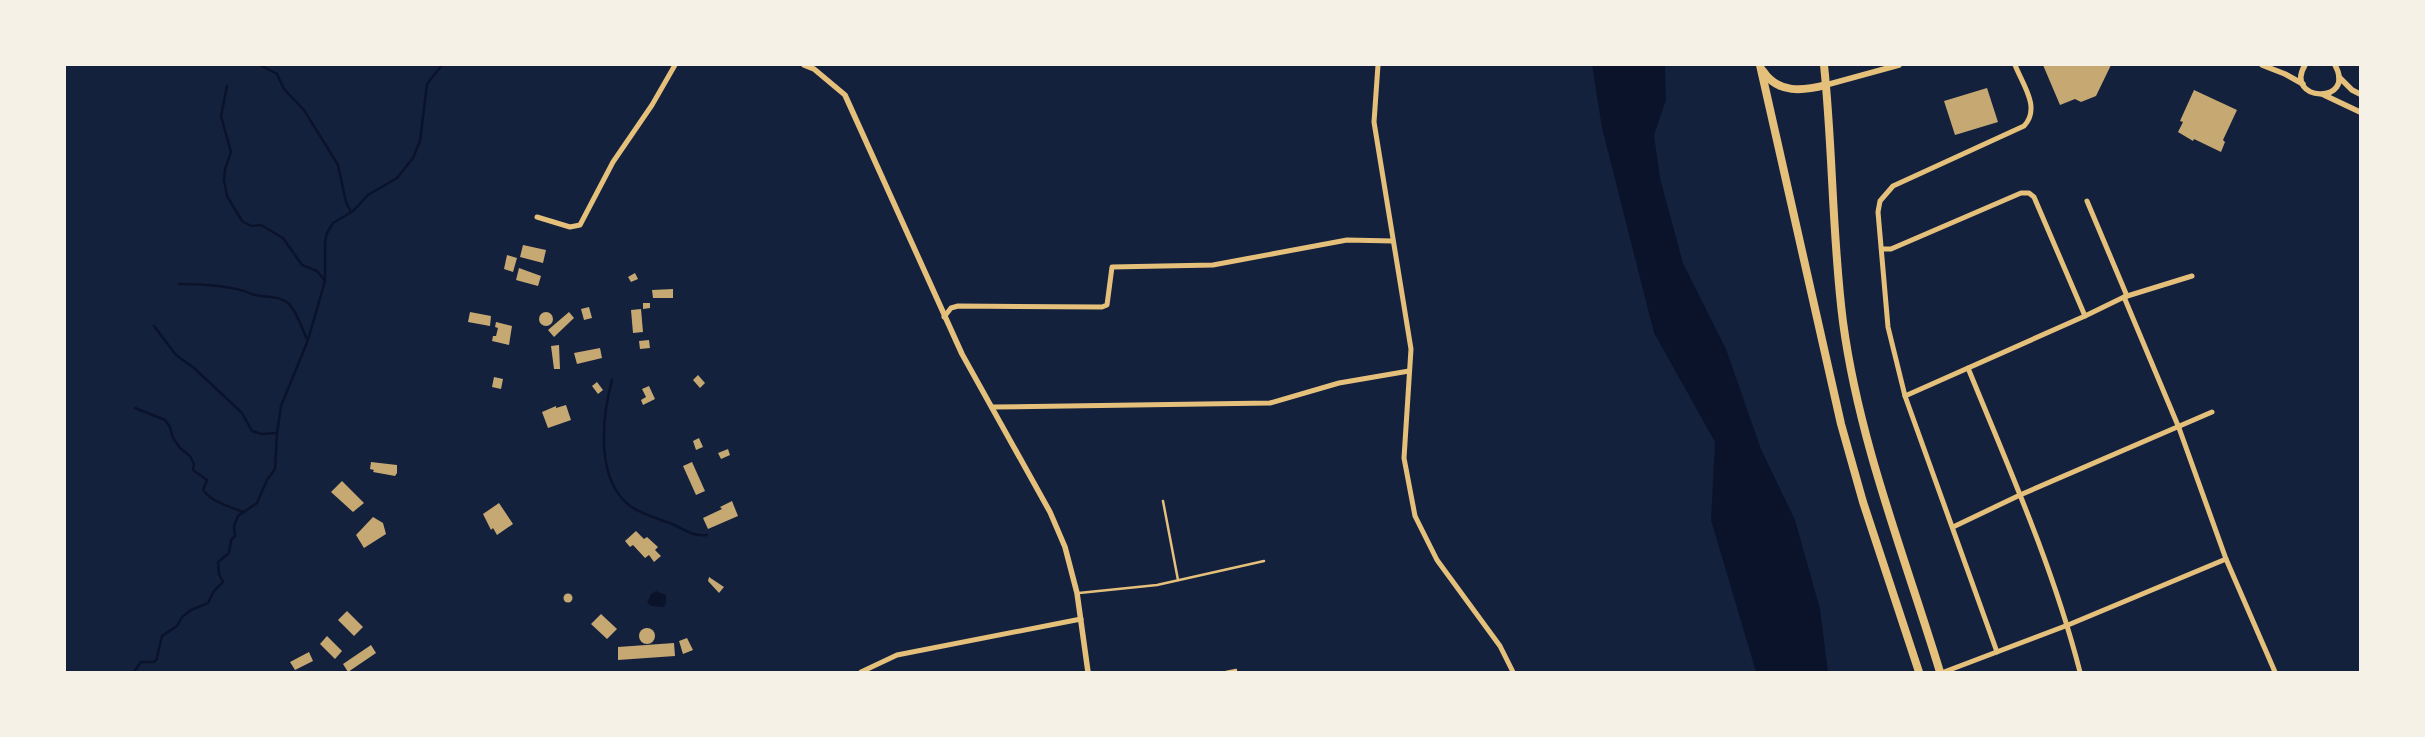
<svg xmlns="http://www.w3.org/2000/svg" width="2425" height="737" font-family="'DM Sans',sans-serif">
<rect width="100%" height="100%" fill="#14213d"/>
<g fill="#0b132b">
<path d="M1592 65H1665L1666 100 1654 135 1660 178 1683 263 1726 349 1761 449 1795 520 1820 609 1828 672H1756L1711 520 1715 442 1654 333 1602 128Z"/>
<path d="M656 591 666 595V603L664 607 651 606 647 603 651 594Z"/>
</g>
<g fill="none" stroke-linecap="round" stroke-linejoin="round">
<g stroke="#0b132b" stroke-width="2.5">
<path d="M260 65 277 74 284 89 304 110 338 165 346 202 351 212"/>
<path d="M227 86 221 116 231 152 225 169 224 180 227 196 242 221 251 226 261 225 283 238 302 265 317 271 325 281"/>
<path d="M179 284C203 284 231 285 252 294 265 299 278 294 289 304 297 312 302 329 307 339"/>
<path d="M154 326 176 355 194 368 242 413 252 431 261 434 277 433"/>
<path d="M612 380C602 417 595 479 630 506 643 515 657 518 672 524 684 529 693 537 707 535"/>
<path d="M135 408 165 420 170 427 173 438 180 448 190 456 194 464 193 470 207 480 203 490C212 502 228 506 243 512"/>
<path d="M157 657 162 636 177 626 182 617 191 610 208 603 214 591 223 582 219 574 218 562 229 553 231 540 235 536 234 526 238 516 257 503 267 480 275 469 277 433 281 406 308 340 325 281V242L327 233 333 223 353 211 368 195 397 178 413 158 420 141 427 84 442 65"/>
<path d="M134 672 141 662H154L157 659"/>
</g>
</g>
<g fill="#c6a872">
<path d="M2043 65H2111L2096 96 2081 102 2075 99 2060 105Z"/>
<path d="M1987 88 1998 122 1955 135 1944 101Z"/>
<path d="M2194 90 2237 110 2223 140 2225 142 2221 152 2194 139 2193 141 2178 132 2183 122 2180 121Z"/>
<path d="M523 245 546 250 543 263 520 257Z"/>
<path d="M507 255 517 258 513 272 504 269Z"/>
<path d="M519 268 541 276 538 286 516 280Z"/>
<path d="M635 273 638 279 631 282 628 277Z"/>
<path d="M673 289V298H653L652 290Z"/>
<path d="M643 303H650V308L643 309Z"/>
<path d="M589 307 592 318 584 320 581 309Z"/>
<path d="M641 309 643 332 633 333 631 310Z"/>
<path d="M470 312 491 316 490 326 468 322Z"/>
<path d="M569 312 574 318 554 337 548 330Z"/>
<circle cx="546" cy="319" r="7"/>
<path d="M496 322 512 326 509 345 492 341 493 336H496L498 328 495 327Z"/>
<path d="M649 340 650 348 640 349 639 341Z"/>
<path d="M559 345 560 369H554L551 346Z"/>
<path d="M600 348 602 358 577 364 574 353Z"/>
<path d="M698 375 705 383 700 388 693 380Z"/>
<path d="M494 377 503 379 501 389 492 387Z"/>
<path d="M597 382 603 390 598 394 592 386Z"/>
<path d="M649 386 655 399 643 405 641 400 646 397 642 389Z"/>
<path d="M566 405 571 420 548 428 542 412 556 406V408Z"/>
<path d="M699 438 703 447 696 450 693 441Z"/>
<path d="M728 449 730 455 721 459 718 453Z"/>
<path d="M371 462 397 465V473L395 476 373 472 374 470 370 469Z"/>
<path d="M692 462 705 491 696 495 683 466Z"/>
<path d="M342 481 364 503 353 512 331 492Z"/>
<path d="M732 501 738 516 708 529 703 518 722 509 720 507Z"/>
<path d="M499 503 513 524 497 535 493 528 491 530 483 514Z"/>
<path d="M373 517 383 523 386 534 364 548 356 535Z"/>
<path d="M636 531 644 539 647 537 658 547 655 550 661 556 654 562 649 555 645 558 633 545 630 547 625 541Z"/>
<path d="M709 577 724 587 719 593 708 581Z"/>
<circle cx="568" cy="598" r="4.5"/>
<path d="M347 611 363 627 354 636 338 620Z"/>
<path d="M601 614 617 629 607 639 591 624Z"/>
<circle cx="647" cy="636" r="8"/>
<path d="M327 636 342 651 335 659 320 644Z"/>
<path d="M687 638 693 650 683 654 679 641Z"/>
<path d="M674 643 675 656 618 660V647Z"/>
<path d="M371 645 376 653 348 672 343 664Z"/>
<path d="M309 652 313 661 295 670 290 662Z"/>
</g>
<g fill="none" stroke-linecap="round" stroke-linejoin="round">
<g stroke="#e5c07b" stroke-width="2.5">
<path d="M1163 501 1178 580"/>
<path d="M1079 593 1157 585 1264 561"/>
<path d="M1226 672 1236 670"/>
</g>
<g stroke="#e5c07b" stroke-width="5">
<path d="M1378 65 1374 122 1411 349 1404 458 1415 516 1437 560 1500 646 1513 672"/>
<path d="M2087 201 2127 296"/>
<path d="M537 217 570 227 580 225 613 162 652 105 675 65"/>
<path d="M1882 249H1891L2021 193H2029L2034 197 2085 316 1905 396"/>
<path d="M2124 297 2192 276"/>
<path d="M2085 316 2124 297 2179 428 2226 559 2275 672"/>
<path d="M944 317 951 308 958 306 1102 307 1107 305 1112 267 1213 265 1347 240 1393 241"/>
<path d="M1968 368C2009 468 2053 567 2080 672"/>
<path d="M993 407 1270 403 1339 383 1409 371"/>
<path d="M1953 527 2020 495 2212 412"/>
<path d="M1997 652 1905 396 1888 327 1878 212 1880 201 1893 186 2024 126C2041 108 2023 85 2015 65"/>
<path d="M861 672 897 655 1081 619"/>
<path d="M1944 672 2068 625 2226 559"/>
</g>
<g stroke="#e5c07b" stroke-width="5.5">
<path d="M804 65 814 69 845 95 962 354 1050 512 1065 547 1077 593 1088 672"/>
<path d="M2262 65 2285 74 2303 84"/>
<path d="M2305 65C2283 102 2357 105 2335 65"/>
<path d="M2339 77 2352 90 2360 94"/>
<path d="M1826 85 1899 65"/>
<path d="M2324 95 2360 112"/>
</g>
<g stroke="#e5c07b" stroke-width="8">
<path d="M1760 65 1841 424 1863 502 1919 672"/>
<path d="M1824 65C1833 150 1832 237 1843 322 1859 442 1905 557 1940 672"/>
<path d="M1763 71C1778 94 1803 91 1826 85"/>
</g>
</g>
<rect width="2425" height="737" fill="none" stroke="#f6f1e7" stroke-width="132"/>
</svg>
